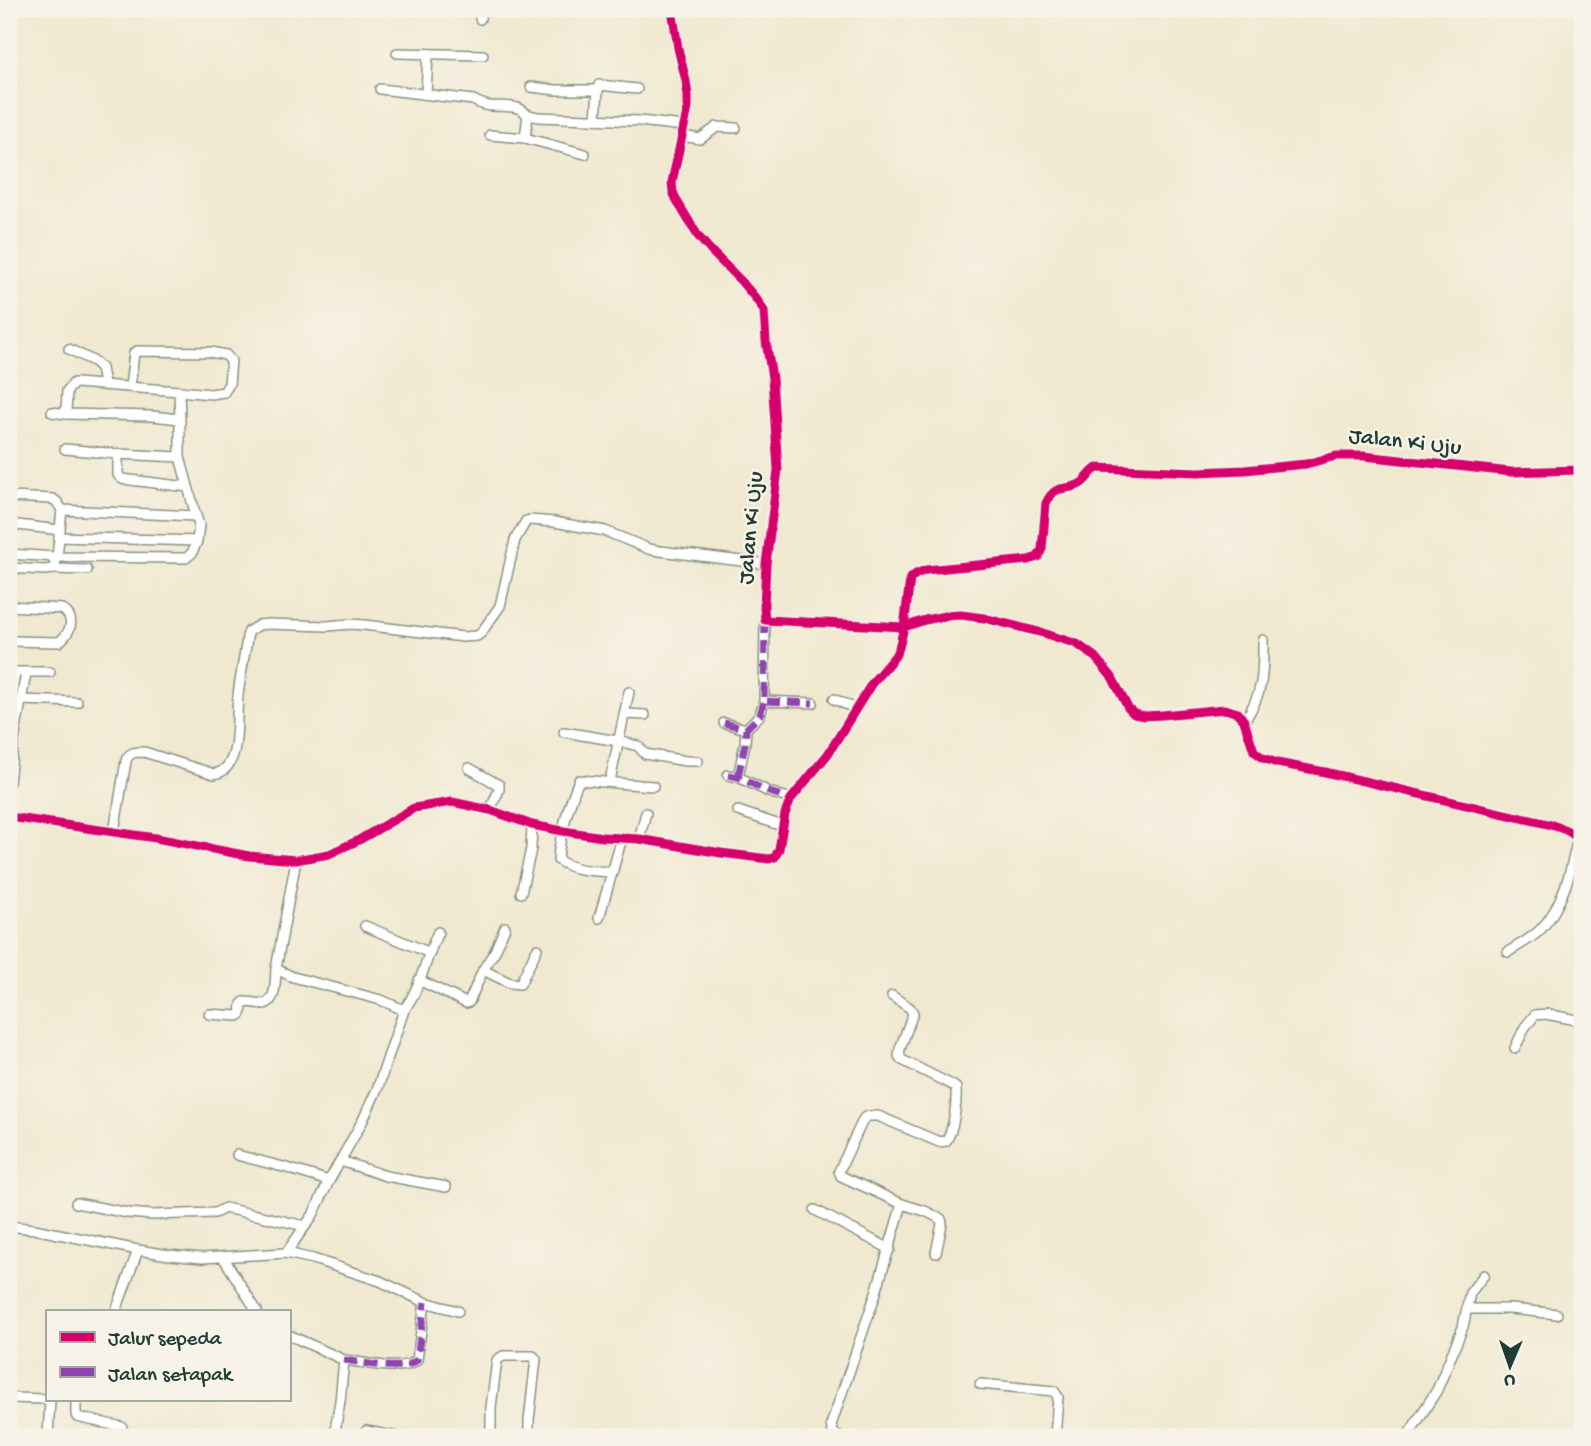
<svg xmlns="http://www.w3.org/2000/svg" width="1591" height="1446" font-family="'Gochi Hand',sans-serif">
<rect width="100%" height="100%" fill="#f7f3e8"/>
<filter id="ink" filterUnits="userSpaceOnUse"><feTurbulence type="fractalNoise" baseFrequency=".0143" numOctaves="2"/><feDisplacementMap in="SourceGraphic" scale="14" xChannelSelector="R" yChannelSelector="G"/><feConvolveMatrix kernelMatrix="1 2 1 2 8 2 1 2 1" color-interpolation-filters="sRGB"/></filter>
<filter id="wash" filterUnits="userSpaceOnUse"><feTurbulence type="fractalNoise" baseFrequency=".00686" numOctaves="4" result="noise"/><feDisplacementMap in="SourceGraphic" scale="28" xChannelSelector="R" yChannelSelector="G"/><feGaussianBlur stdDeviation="1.57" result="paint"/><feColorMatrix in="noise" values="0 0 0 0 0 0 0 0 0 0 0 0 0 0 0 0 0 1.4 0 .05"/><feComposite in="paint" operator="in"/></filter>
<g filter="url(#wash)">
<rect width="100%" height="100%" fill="#f0e8cf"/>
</g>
<g filter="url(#ink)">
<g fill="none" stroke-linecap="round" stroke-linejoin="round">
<g stroke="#889282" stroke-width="12">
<g id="minor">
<path d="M672 9 678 48 686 81 688 96V108L672 182 673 192 677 201 698 236 711 251 741 281 757 300 764 311 766 341 772 378 778 470 766 564 764 607 765 620 904 627 910 579 916 574 926 570 1028 560 1038 557 1042 549 1046 503C1056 482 1066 492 1080 484 1087 480 1090 472 1097 468L1198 472 1245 470 1306 464 1336 456H1364L1511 472 1582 470"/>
<path d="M480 19 481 9"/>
<path d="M397 53 483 55"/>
<path d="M531 87 556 90H598L596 119"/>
<path d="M380 89 473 100C492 111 500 103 518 108 522 109 524 112 527 114 528 115 538 117 539 117L639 121 684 126"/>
<path d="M598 90 599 85 637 89"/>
<path d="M426 94 428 54"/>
<path d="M490 135 525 138 528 115"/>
<path d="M682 136 700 139 717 127 736 128"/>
<path d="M525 138 585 154"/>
<path d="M69 349 95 362 101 368 104 384"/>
<path d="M130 387 134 353 137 351 210 352 226 355 231 361 229 384 224 392 211 394 179 391"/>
<path d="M52 412 66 414"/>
<path d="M180 419 179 391 76 383H74L67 391 66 414 152 416 180 419V457"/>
<path d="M65 449 118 454"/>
<path d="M9 497 53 499 57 502 62 510"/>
<path d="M9 524 60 530"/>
<path d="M59 537 197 541 199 525 196 516"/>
<path d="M9 554 57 557 186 558 192 553 197 541"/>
<path d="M9 568 45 570 53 569 57 557 62 510 196 516 180 457 118 454V475L122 479 188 487"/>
<path d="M53 569 87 570"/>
<path d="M9 606 62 609C77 619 70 633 59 642L9 641"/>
<path d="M765 620 764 701 813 703"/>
<path d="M9 672H50"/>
<path d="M834 699 856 709"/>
<path d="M20 700 77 702"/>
<path d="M9 714 15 672"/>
<path d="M624 714 645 715"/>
<path d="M1244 721C1264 693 1263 673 1263 640"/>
<path d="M724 723 746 729 760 715 764 701"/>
<path d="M564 732 618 741 638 746 645 754 686 761H698"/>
<path d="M469 768 499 785V790L490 810"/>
<path d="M728 775 738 777 769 792 791 799"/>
<path d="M738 777 745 744 746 729"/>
<path d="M610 781 629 692"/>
<path d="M9 782 13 746 26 673"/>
<path d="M738 811 782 826"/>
<path d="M9 817 156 838 249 856 296 860 329 854 359 840 414 808 452 802 490 810 532 825 563 831 603 837 639 839 721 853 769 859 775 857 779 849 785 814 791 799 828 754 872 683 895 656 899 648 904 627 925 620 945 616 961 615 984 618 1043 633 1077 644 1095 657 1112 677 1128 708 1134 714 1144 716 1162 715 1225 709 1238 713 1244 721 1254 751 1263 758 1277 763 1325 772 1552 825 1566 830 1582 840"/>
<path d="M114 832 126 761C128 752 136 752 144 752L214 774C243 770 235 717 238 696 240 676 245 656 247 637L249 631 259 625 268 624 327 626 350 624 364 625 463 637 477 636 481 633 500 606 515 540 526 521 530 520 554 522 605 531 649 549 660 551 766 564"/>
<path d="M639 839 646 813"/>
<path d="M613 872C595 871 573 871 558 860 559 837 570 801 579 780L653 786"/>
<path d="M521 893 531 849 532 825"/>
<path d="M599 918 622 838"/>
<path d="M365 926 430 953"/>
<path d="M1508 952C1519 945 1531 939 1540 930 1563 907 1572 867 1578 837"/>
<path d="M483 970 510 983 520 984 537 949"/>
<path d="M419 980 466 1003 469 1002 483 970 495 951 505 927"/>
<path d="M404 1010C421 987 426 957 438 932"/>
<path d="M209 1014 238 1016 241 1014 242 1004 244 1002C250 1002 256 1003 262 1004 277 1004 275 980 276 969"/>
<path d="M1515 1048 1525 1027 1535 1015 1546 1014 1582 1021"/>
<path d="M237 1155 287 1168 329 1181"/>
<path d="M341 1161 386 1176 446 1187"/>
<path d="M76 1203 128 1213 152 1215 215 1213 225 1208 305 1226"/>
<path d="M902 1204 925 1211 941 1219 942 1224 936 1253"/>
<path d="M815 1210 890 1249"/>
<path d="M9 1226 34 1229 138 1250 169 1255 202 1258 286 1253 313 1259 380 1281 425 1302 458 1311"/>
<path d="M286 1253 313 1215 329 1181 363 1120 378 1087 404 1010 381 1000 293 977 276 969 296 860"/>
<path d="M223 1257 257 1311"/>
<path d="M1468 1309H1510L1557 1314"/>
<path d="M116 1311 138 1250"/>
<path d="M289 1335 344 1360 340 1401 334 1437"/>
<path d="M344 1360C362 1362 404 1373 417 1360L425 1302"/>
<path d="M980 1384 1054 1391 1058 1397 1055 1437"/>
<path d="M9 1398 47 1399"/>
<path d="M76 1399V1415L77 1417 122 1427"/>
<path d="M366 1431 398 1437"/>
<path d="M48 1437 50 1399"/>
<path d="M491 1437V1407L497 1360 503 1356H533L536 1359 529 1420V1437"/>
<path d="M840 1437 833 1433 831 1425 875 1296 902 1204 841 1176 839 1171 864 1118 869 1116H878L939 1142 946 1141C954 1130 957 1102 956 1088L952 1085 902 1060 899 1056 900 1049 913 1013 910 1008 892 996"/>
<path d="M1407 1437 1437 1390 1463 1327 1470 1293 1484 1275"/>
</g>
</g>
<use href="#minor" stroke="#fff" stroke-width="9"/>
<g stroke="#8e44ad" stroke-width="7" stroke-dasharray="14 7" stroke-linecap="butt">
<path d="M765 620 764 701 813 703"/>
<path d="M724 723 746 729 760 715 764 701"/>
<path d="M728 775 738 777 769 792 791 799"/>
<path d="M738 777 745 744 746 729"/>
<path d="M344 1360C362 1362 404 1373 417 1360L425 1302"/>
</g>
<g stroke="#f7f3e8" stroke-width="13">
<g id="cycleway">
<path d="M672 9 678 48 686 81 688 96V108L672 182 673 192 677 201 698 236 711 251 741 281 757 300 764 311 766 341 772 378 778 470 766 564 764 607 765 620 904 627 910 579 916 574 926 570 1028 560 1038 557 1042 549 1046 503C1056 482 1066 492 1080 484 1087 480 1090 472 1097 468L1198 472 1245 470 1306 464 1336 456H1364L1511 472 1582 470"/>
<path d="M9 817 156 838 249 856 296 860 329 854 359 840 414 808 452 802 490 810 532 825 563 831 603 837 639 839 721 853 769 859 775 857 779 849 785 814 791 799 828 754 872 683 895 656 899 648 904 627 925 620 945 616 961 615 984 618 1043 633 1077 644 1095 657 1112 677 1128 708 1134 714 1144 716 1162 715 1225 709 1238 713 1244 721 1254 751 1263 758 1277 763 1325 772 1552 825 1566 830 1582 840"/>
</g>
</g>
<use href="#cycleway" stroke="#d6006c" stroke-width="9"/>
</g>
</g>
<g text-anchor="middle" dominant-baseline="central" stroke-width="5" stroke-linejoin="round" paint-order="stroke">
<g font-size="23" fill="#1f3d34" stroke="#f7f3e8">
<text transform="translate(1405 443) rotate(6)">Jalan Ki Uju</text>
<text transform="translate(752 528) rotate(-85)">Jalan Ki Uju</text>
</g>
</g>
<rect width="1591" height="1446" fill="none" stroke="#f7f3e8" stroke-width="35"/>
<rect x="46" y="1310" width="245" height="91" fill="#f7f3e8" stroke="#a1aaa0" stroke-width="2"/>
<rect x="60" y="1332" width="35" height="10" fill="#d6006c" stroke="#a1aaa0" stroke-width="2"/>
<text x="108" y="1344" font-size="21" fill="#1f3d34">Jalur sepeda</text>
<rect x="60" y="1367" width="35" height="10" fill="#8e44ad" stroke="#a1aaa0" stroke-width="2"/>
<text x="108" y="1380" font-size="21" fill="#1f3d34">Jalan setapak</text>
<g transform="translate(1510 1366) rotate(182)" stroke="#f7f3e8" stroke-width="5" paint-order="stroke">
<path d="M0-5L12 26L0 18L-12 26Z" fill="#1f3d34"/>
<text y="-10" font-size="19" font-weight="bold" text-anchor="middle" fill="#1f3d34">U</text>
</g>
</svg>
